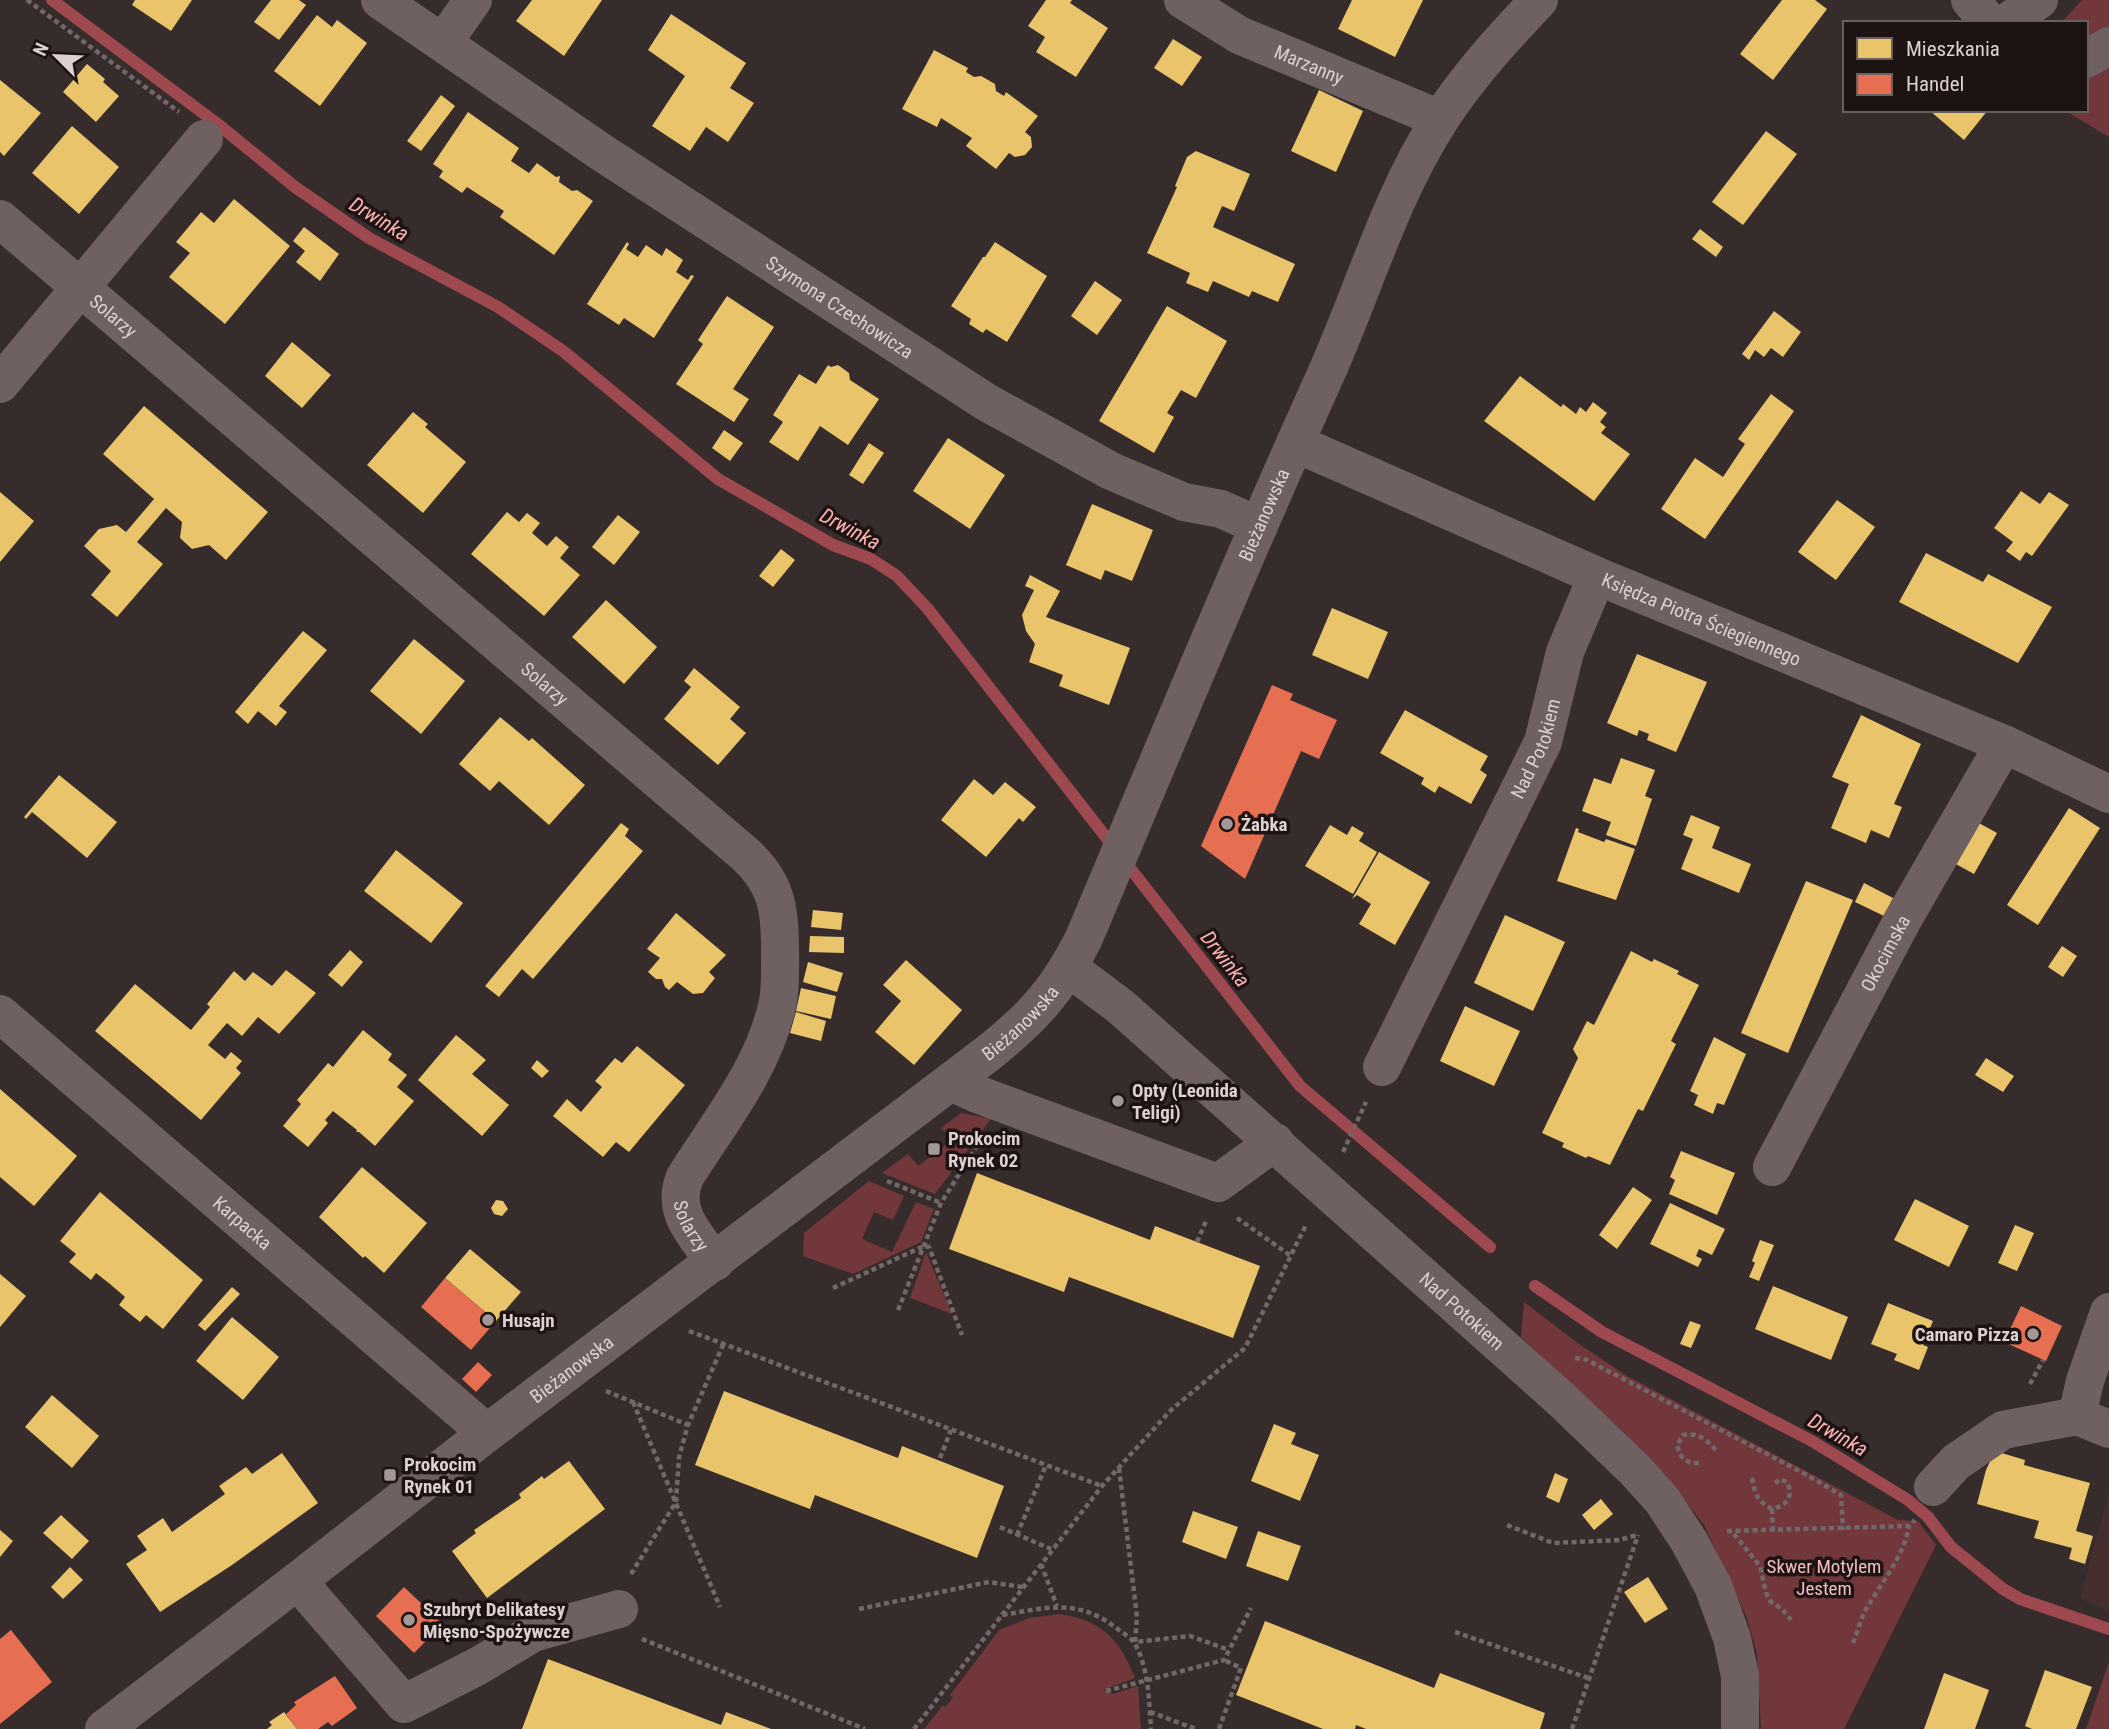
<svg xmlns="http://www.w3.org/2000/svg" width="2109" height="1729" font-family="'Roboto Condensed',sans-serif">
<rect width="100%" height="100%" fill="#372c2c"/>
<path fill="#472e2e" d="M2109 1492V1612L2080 1598Z"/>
<g fill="#72373b">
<path d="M2082 0H2109V137L2064 110H2086V23H2061Z"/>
<path d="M961 1113 991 1119 935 1194 882 1173 908 1154 918 1166 952 1140 941 1128Z"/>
<path d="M869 1181 904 1196 893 1220 874 1212 862 1239 892 1252 916 1202 934 1209 921 1242 853 1274 803 1256 804 1233Z"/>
<path d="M926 1252 952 1314 910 1298Z"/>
<path d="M1524 1302 1579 1344 1627 1376 1898 1520 1918 1521 1936 1545 1844 1729H1761L1757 1654 1747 1618 1704 1525 1675 1488 1521 1337Z"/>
<path d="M1060 1614C1102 1621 1119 1638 1135 1678L1103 1690 1113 1694 1138 1686 1141 1729H924L943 1705 945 1707 953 1698 950 1695 999 1630 1029 1618Z"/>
<path d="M2109 1662V1729H2086Z"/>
</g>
<g fill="#e9c46a">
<path d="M135 0H192L171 31 132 5Z"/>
<path d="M271 0H299L306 5 279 40 254 22Z"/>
<path d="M532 0H602L564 56 516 21Z"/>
<path d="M1046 0H1072L1070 3 1108 28 1076 77 1036 52 1045 37 1028 26Z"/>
<path d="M1352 0H1423L1395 57 1338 29Z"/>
<path d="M1782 0H1815L1827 9 1773 80 1740 54Z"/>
<path d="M671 14 746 63 730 88 754 103 728 142 706 127 690 151 652 126 685 76 648 50Z"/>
<path d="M317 15 332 27 337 20 367 43 320 106 274 71Z"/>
<path d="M1173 39 1202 57 1182 86 1154 68Z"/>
<path d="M934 50 968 68 966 72 974 77 981 76 995 84 996 91 1004 96 1006 92 1038 116 1025 132 1031 137 1032 147 1025 155 1015 157 1009 153 996 169 966 146 972 138 941 118 937 127 902 109Z"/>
<path d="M87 64 105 79 103 82 119 96 96 122 63 92Z"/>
<path d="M0 80 41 113 4 156 0 152Z"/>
<path d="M1319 90 1363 111 1336 172 1291 151Z"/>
<path d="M441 95 455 106 421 151 407 141Z"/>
<path d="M1929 110H1988L1964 140Z"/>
<path d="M468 112 519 148 511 161 529 173 537 163 556 177 560 176 559 182 572 191 577 190 593 201 554 255 500 217 504 211 467 187 462 193 439 177 443 171 433 164Z"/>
<path d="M72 126 119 167 79 214 32 173Z"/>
<path d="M1766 131 1797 154 1743 225 1712 202Z"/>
<path d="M1196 151 1250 174 1234 211 1222 206 1213 227 1295 264 1278 302 1252 291 1249 297 1213 281 1208 292 1186 283 1190 273 1147 253 1177 187 1175 186 1187 157Z"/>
<path d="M234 199 290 246 225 324 169 277 190 253 176 242 201 212 214 223Z"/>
<path d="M304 227 339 254 320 281 296 262 305 251 293 241Z"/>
<path d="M1700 229 1723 247 1716 257 1692 239Z"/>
<path d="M627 242 629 244 626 249 638 257 646 245 662 256 666 248 683 260 676 272 688 280 691 275 694 276 654 338 624 318 619 325 587 304Z"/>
<path d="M995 242 1047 276 1007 342 986 329 983 333 969 324 971 319 951 306 983 257H985Z"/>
<path d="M1095 281 1122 300 1097 335 1071 316Z"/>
<path d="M727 296 774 327 733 389 749 399 734 422 676 384 703 344 698 340Z"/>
<path d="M1167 306 1227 341 1196 398 1181 390 1167 413 1174 417 1154 453 1099 421Z"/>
<path d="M1774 311 1801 332 1783 357 1771 348 1764 357 1755 350 1749 360 1742 354Z"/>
<path d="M292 342 331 375 302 408 265 376Z"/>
<path d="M828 365 831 367 838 365 849 373 850 380 879 399 848 445 820 426 798 461 769 442 783 422 773 415 799 374 816 384Z"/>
<path d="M1520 376 1561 407 1563 404 1576 414 1580 407 1586 412 1593 402 1607 413 1600 422 1606 427 1601 433 1630 454 1594 501 1484 421Z"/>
<path d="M1771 394 1794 411 1705 539 1661 509 1695 458 1723 477 1745 444 1738 439Z"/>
<path d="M144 406 268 512 226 560 209 545 192 549 180 538 182 522 166 508 137 542 163 564 117 617 91 595 111 571 84 546 99 529 117 525 126 532 154 499 103 454Z"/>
<path d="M413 412 428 424 425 427 466 462 423 513 367 465Z"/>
<path d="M724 430 743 443 730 461 712 448Z"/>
<path d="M948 438 1005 475 970 529 913 491Z"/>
<path d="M869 443 884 453 863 484 849 475Z"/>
<path d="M2021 491 2040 504 2049 492 2069 505 2032 556 2026 552 2020 561 2006 551 2013 542 1994 528Z"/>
<path d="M0 492 34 521 0 562Z"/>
<path d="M1837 500 1875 527 1836 580 1798 552Z"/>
<path d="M1092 504 1153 530 1132 581 1105 570 1101 580 1066 565Z"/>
<path d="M507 512 519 522 527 513 540 523 532 533 547 546 556 536 569 547 560 558 580 575 544 616 471 554Z"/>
<path d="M618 515 640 532 614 565 592 547Z"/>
<path d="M781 549 795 560 773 587 759 576Z"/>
<path d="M1926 553 1983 582 1988 574 2052 607 2018 663 1899 602Z"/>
<path d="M1030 575 1060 591 1046 617 1130 648 1109 705 1059 686 1063 675 1029 662 1035 644 1026 631 1022 615 1034 590 1025 586Z"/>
<path d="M606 600 657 647 624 684 572 637Z"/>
<path d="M1332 608 1388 632 1368 679 1312 655Z"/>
<path d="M303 631 327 650 279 706 287 712 276 726 258 711 248 724 235 712Z"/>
<path d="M414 639 465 681 421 734 370 691Z"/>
<path d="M1637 654 1707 682 1676 752 1647 740 1649 734 1639 730 1637 736 1607 723Z"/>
<path d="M694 668 740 707 730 719 746 733 718 765 664 719 691 687 684 681Z"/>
<path d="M1405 710 1488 756 1480 770 1487 775 1471 804 1439 786 1435 793 1421 784 1424 778 1380 753Z"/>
<path d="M1861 715 1921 744 1894 804 1902 807 1889 838 1871 830 1866 843 1831 828 1849 784 1832 777Z"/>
<path d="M500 717 529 741 532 738 585 785 549 825 499 781 490 791 459 764Z"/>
<path d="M1621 758 1655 770 1645 796 1652 799 1636 846 1606 835 1611 822 1582 811 1594 778 1611 784Z"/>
<path d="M59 775 117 822 87 858 32 812 26 819 24 817Z"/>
<path d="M974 779 993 795 1005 782 1036 807 1023 822 1019 818 986 857 941 820Z"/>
<path d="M2069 808 2100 828 2038 925 2007 905Z"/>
<path d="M1691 815 1720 827 1712 848 1751 864 1739 893 1681 869 1693 839 1683 835Z"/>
<path d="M1977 822 1997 833 1974 874 1954 863Z"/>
<path d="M621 823 629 829 625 836 643 851 533 979 522 969 499 997 485 986Z"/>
<path d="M1330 825 1347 835 1352 826 1364 833 1359 841 1377 852 1353 894 1305 866Z"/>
<path d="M1576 828 1579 829 1578 832 1604 842 1606 839 1635 849 1616 900 1557 881Z"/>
<path d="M396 850 463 903 431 943 364 891Z"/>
<path d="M1379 852 1430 882 1395 945 1359 924 1371 904 1357 895 1352 899Z"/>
<path d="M1806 881 1853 900 1788 1053 1741 1033Z"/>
<path d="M1864 883 1893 898 1884 916 1855 902Z"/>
<path d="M813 910 843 913 841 930 811 927Z"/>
<path d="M676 913 726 955 709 972 715 978 703 993 693 994 677 982 669 990 665 987 662 979H656L648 972 660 958 647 949Z"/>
<path d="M1505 915 1565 942 1533 1011 1474 983Z"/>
<path d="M810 936 844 937V953L809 952Z"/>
<path d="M2062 946 2077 956 2063 977 2048 967Z"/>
<path d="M350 950 363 962 342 987 328 975Z"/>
<path d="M1631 951 1652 962 1654 959 1679 971 1677 974 1699 985 1671 1041 1676 1044 1643 1111 1638 1109 1610 1165 1588 1156 1586 1158 1562 1147 1564 1143 1542 1133 1578 1058 1573 1049 1587 1021 1594 1025Z"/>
<path d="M906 960 962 1010 914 1065 875 1032 901 1001 883 985Z"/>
<path d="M808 962 843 973 837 992 803 982Z"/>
<path d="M286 970 316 993 279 1034 258 1017 242 1036 227 1023 208 1045 225 1059 231 1052 242 1061 236 1068 241 1073 201 1120 95 1031 135 984 191 1030 210 1007 207 1004 234 971 245 981 253 972 272 986Z"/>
<path d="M801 988 836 996 831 1019 796 1011Z"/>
<path d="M1465 1006 1520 1031 1494 1086 1440 1061Z"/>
<path d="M796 1012 826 1021 821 1041 790 1033Z"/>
<path d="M363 1030 392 1054 388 1060 407 1075 397 1087 414 1101 375 1146 359 1132H356L357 1130 333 1111 325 1120 328 1123 308 1147 283 1126 301 1104 297 1100 328 1063 333 1067Z"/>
<path d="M456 1035 486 1060 472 1074 509 1105 482 1136 418 1080Z"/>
<path d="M1714 1037 1746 1054 1724 1105 1717 1103 1713 1114 1694 1105 1698 1095 1690 1091Z"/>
<path d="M637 1046 685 1085 629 1152 616 1142 603 1157 553 1116 567 1099 581 1112 602 1087 595 1081 615 1058 622 1063Z"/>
<path d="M1986 1058 2014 1076 2003 1092 1975 1075Z"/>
<path d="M537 1060 549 1071 542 1078 531 1068Z"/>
<path d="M0 1089 77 1156 34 1206 0 1177Z"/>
<path d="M1681 1151 1735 1173 1717 1215 1669 1194 1675 1180 1670 1177Z"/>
<path d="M362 1167 427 1223 384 1273 365 1256 363 1258 319 1217Z"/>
<path d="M977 1173 1150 1240 1155 1226 1260 1266 1233 1338 1069 1277 1064 1292 949 1249Z"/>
<path d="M1633 1187 1652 1200 1617 1249 1599 1235Z"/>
<path d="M100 1192 203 1280 163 1329 146 1315 140 1322 119 1305 125 1297 110 1284 96 1273 91 1280 69 1262 76 1254 60 1241Z"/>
<path d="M1915 1199 1969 1226 1949 1267 1894 1240Z"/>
<path d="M496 1200 503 1201 508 1209 502 1216 494 1214 491 1208Z"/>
<path d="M1670 1203 1725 1229 1712 1255 1699 1249 1696 1256 1702 1259 1698 1267 1650 1244Z"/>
<path d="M2015 1225 2034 1233 2017 1271 1998 1263Z"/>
<path d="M1760 1240 1774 1245 1759 1281 1749 1277 1755 1263 1752 1261Z"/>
<path d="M470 1249 521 1292 496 1321 445 1278Z"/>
<path d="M0 1274 26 1296 0 1327Z"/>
<path d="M1773 1286 1848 1317 1831 1360 1755 1329Z"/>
<path d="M232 1287 240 1294 205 1331 198 1325Z"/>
<path d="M1888 1303 1933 1321 1923 1345 1928 1347 1919 1370 1894 1360 1897 1354 1871 1344Z"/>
<path d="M232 1317 279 1357 243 1400 196 1361Z"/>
<path d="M1690 1321 1701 1325 1691 1348 1680 1344Z"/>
<path d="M724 1391 898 1458 902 1446 1004 1486 977 1558 815 1495 810 1509 695 1465Z"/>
<path d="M52 1395 99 1436 72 1468 25 1427Z"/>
<path d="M1274 1424 1296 1433 1291 1444 1319 1455 1300 1501 1251 1481Z"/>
<path d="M1995 1451 2025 1460 2024 1465 2090 1483 2076 1531 2093 1536 2085 1564 2069 1559 2072 1548 2034 1538 2039 1521 1977 1504 1986 1470Z"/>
<path d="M282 1453 318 1503 232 1565 160 1612 126 1564 147 1550 137 1536 163 1518 172 1532 225 1494 219 1486 246 1467 252 1474Z"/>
<path d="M569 1461 605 1509 487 1598 452 1551 476 1533 474 1530 521 1498 519 1494 542 1476 544 1479Z"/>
<path d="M1555 1473 1568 1479 1559 1503 1546 1497Z"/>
<path d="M1601 1499 1613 1514 1594 1530 1582 1515Z"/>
<path d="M1193 1511 1238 1527 1226 1559 1182 1542Z"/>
<path d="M61 1515 89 1541 72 1559 43 1533Z"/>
<path d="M0 1530 13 1541 0 1557Z"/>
<path d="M1258 1531 1301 1546 1288 1581 1246 1566Z"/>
<path d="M70 1567 83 1580 63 1599 51 1587Z"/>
<path d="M1648 1577 1668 1609 1645 1623 1624 1592Z"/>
<path d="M1265 1621 1434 1688 1440 1673 1545 1713 1540 1729H1366L1356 1725 1355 1729H1323L1236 1695Z"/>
<path d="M548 1659 721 1725 726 1712 771 1729H522Z"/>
<path d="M2045 1670 2092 1687 2076 1729H2032L2025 1726Z"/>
<path d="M1944 1673 1989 1690 1975 1729H1924Z"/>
<path d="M284 1712 297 1729H267L272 1725 269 1722Z"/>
</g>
<g fill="#e76f51">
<path d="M1272 685 1293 694 1290 700 1337 720 1319 759 1301 751 1245 879 1201 846Z"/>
<path d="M445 1278 496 1321 471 1350 421 1307Z"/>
<path d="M2021 1306 2062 1326 2046 1361 2004 1342Z"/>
<path d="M478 1362 492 1375 476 1392 462 1379Z"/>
<path d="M404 1587 443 1624 414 1653 376 1616Z"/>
<path d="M11 1630 52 1682 0 1724V1639Z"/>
<path d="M335 1676 357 1708 332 1726 328 1722 318 1729H297L286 1714 296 1705 294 1702Z"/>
</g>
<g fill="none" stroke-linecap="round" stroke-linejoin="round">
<g stroke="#9d494f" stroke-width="12">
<path d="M52 0 219 125 295 187 369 238 498 307 563 351 718 479 833 545 871 559 897 576 928 609 1300 1086 1490 1247"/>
<path d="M1535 1286 1602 1332 1812 1441 1908 1500 1928 1517 1951 1547 2003 1589 2020 1599 2109 1629"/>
</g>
<g stroke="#726868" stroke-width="4.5" stroke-dasharray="5 3.5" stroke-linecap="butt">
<path d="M27 0 179 112"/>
<path d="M1343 1152 1366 1102"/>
<path d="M887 1181 941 1203"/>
<path d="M1237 1218 1291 1256"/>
<path d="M1197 1242 1206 1221"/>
<path d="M833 1288 924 1246 929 1247 962 1335"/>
<path d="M898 1310 941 1203 982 1138"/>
<path d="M689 1331 1102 1486"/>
<path d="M1575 1358 1587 1360 1807 1475 1841 1495 1843 1530"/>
<path d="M2030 1384 2043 1360"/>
<path d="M606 1391 688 1425"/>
<path d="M633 1402 720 1607"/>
<path d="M940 1458 951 1430"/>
<path d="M1699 1463C1685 1464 1680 1457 1677 1445L1683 1435C1698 1432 1708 1440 1717 1452"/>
<path d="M1119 1468 1137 1617 1135 1642 1190 1636 1229 1650"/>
<path d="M1752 1478C1755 1494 1757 1501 1772 1509 1787 1505 1794 1497 1787 1482L1780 1479 1774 1484"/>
<path d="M1772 1509 1773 1531"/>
<path d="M1507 1525 1553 1543 1619 1540 1637 1535"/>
<path d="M1000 1527 1051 1549"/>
<path d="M1727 1531 1909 1526 1915 1520"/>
<path d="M1734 1534 1760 1566 1766 1593 1771 1602 1782 1609 1791 1620"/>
<path d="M1017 1535 1046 1465"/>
<path d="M1041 1564 1057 1606"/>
<path d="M631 1574 676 1502 679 1457 688 1425 723 1345"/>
<path d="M859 1609 989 1582 1023 1587"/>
<path d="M1002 1615 1102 1486 1171 1410 1245 1348 1306 1225"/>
<path d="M1455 1632 1588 1678"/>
<path d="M642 1639 865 1729"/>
<path d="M1853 1643C1857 1633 1860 1621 1865 1611 1880 1584 1904 1557 1909 1526"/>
<path d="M1106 1691 1224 1660 1251 1608"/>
<path d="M1150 1712 1196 1729"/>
<path d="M914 1729 1002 1615C1045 1608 1077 1598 1115 1627 1121 1632 1132 1638 1135 1644 1149 1669 1149 1702 1151 1729"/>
<path d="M1219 1729 1241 1668 1224 1660"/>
<path d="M1572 1729 1638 1535"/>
</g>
<g stroke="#6f6162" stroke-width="38">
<path id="s1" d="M380 0 601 152 986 402 1111 471 1184 502 1221 509 1259 526"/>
<path id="s2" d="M1183 0 1239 35 1440 119"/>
<path d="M1970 0 1990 23"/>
<path d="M2006 23 2039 0"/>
<path d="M443 43 473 0"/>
<path d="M2086 59 2109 46"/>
<path id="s3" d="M0 219 746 855C776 883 780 908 780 948 780 965 781 984 778 1002 764 1068 720 1121 685 1177 670 1211 696 1236 715 1262"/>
<path d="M0 384 204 139"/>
<path id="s4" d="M1295 443 1597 576 2004 744 2109 794"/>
<path id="s5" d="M1069 968 1121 1007 1562 1400 1635 1470 1662 1500 1689 1541 1713 1586 1732 1638 1740 1676V1729"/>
<path id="s6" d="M0 1014 487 1433"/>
<path id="s7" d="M1382 1067 1543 742 1565 652 1597 576"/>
<path d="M951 1082 977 1094 1218 1183 1275 1142"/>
<path id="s8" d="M1772 1167 1902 921 2004 744"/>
<path d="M2109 1312 2085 1381 2077 1416 2109 1429"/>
<path d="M1933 1487 1956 1462 2003 1430 2077 1416"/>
<path d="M300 1579 312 1598 404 1704 478 1666 533 1633 619 1609"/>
<path id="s9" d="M104 1729 300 1579 487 1433 991 1051C1035 1015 1058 990 1084 938 1163 750 1242 560 1326 374 1364 289 1390 196 1441 118 1469 75 1504 37 1539 0"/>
</g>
</g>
<g fill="#a49797" stroke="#1d1313" stroke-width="2.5">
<circle cx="1227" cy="824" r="7"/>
<circle cx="1118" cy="1101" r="7"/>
<rect x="927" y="1142" width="14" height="14" rx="3.5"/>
<circle cx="488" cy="1320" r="7"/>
<circle cx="2033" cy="1334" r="7"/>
<rect x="383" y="1468" width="14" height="14" rx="3.5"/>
<circle cx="409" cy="1620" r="7"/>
</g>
<g text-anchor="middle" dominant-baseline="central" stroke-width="7" stroke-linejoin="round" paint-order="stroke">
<g font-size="19" fill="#ded0d0" stroke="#1d1313">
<text stroke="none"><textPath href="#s2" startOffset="142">Marzanny</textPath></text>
<text stroke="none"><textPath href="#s1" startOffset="553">Szymona Czechowicza</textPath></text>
<text stroke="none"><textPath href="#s3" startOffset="149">Solarzy</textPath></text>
<text stroke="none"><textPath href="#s9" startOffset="1724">Bieżanowska</textPath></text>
<text stroke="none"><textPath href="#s4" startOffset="443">Księdza Piotra Ściegiennego</textPath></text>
<text stroke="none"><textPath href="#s3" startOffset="716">Solarzy</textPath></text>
<text stroke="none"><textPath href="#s7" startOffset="354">Nad Potokiem</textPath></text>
<text stroke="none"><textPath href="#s8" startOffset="242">Okocimska</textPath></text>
<text stroke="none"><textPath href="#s9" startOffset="1157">Bieżanowska</textPath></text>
<text stroke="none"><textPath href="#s3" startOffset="1388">Solarzy</textPath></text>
<text stroke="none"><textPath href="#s6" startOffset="320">Karpacka</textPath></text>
<text stroke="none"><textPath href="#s5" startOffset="522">Nad Potokiem</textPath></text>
<text stroke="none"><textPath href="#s9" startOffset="590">Bieżanowska</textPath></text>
</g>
<g font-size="19" font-weight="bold" fill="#ded0d0" stroke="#1d1313" text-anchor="start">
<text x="1241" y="824">Żabka</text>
<text x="1132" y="1090">Opty (Leonida<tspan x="1132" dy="22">Teligi)</tspan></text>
<text x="948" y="1138">Prokocim<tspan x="948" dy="22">Rynek 02</tspan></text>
<text x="502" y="1320">Husajn</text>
<text x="2019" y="1334" text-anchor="end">Camaro Pizza</text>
<text x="404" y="1464">Prokocim<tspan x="404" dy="22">Rynek 01</tspan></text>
<text x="423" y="1609">Szubryt Delikatesy<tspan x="423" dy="22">Mięsno-Spożywcze</tspan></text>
</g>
<g font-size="19" fill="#f2bebf" stroke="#1d1313">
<text x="1824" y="1566">Skwer Motylem<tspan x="1824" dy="22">Jestem</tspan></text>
</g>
<g font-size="21" font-style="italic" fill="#fcb0b1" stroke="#1d1313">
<text transform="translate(379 219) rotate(31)">Drwinka</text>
<text transform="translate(850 529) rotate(28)">Drwinka</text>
<text transform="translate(1225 959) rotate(52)">Drwinka</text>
<text transform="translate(1838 1435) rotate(30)">Drwinka</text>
</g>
</g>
<rect x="1843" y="21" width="245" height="91" fill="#1d1313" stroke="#6a5f5f" stroke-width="2"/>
<rect x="1857" y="38" width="35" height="21" fill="#e9c46a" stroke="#6a5f5f" stroke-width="2"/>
<text x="1906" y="56" font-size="21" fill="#ded0d0">Mieszkania</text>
<rect x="1857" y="74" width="35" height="21" fill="#e76f51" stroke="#6a5f5f" stroke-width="2"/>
<text x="1906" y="91" font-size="21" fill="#ded0d0">Handel</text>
<g transform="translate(56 56) rotate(294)" stroke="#1d1313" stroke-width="5" paint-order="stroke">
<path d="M0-5L12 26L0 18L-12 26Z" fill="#ded0d0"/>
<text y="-10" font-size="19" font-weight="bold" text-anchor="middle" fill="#ded0d0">N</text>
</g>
</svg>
